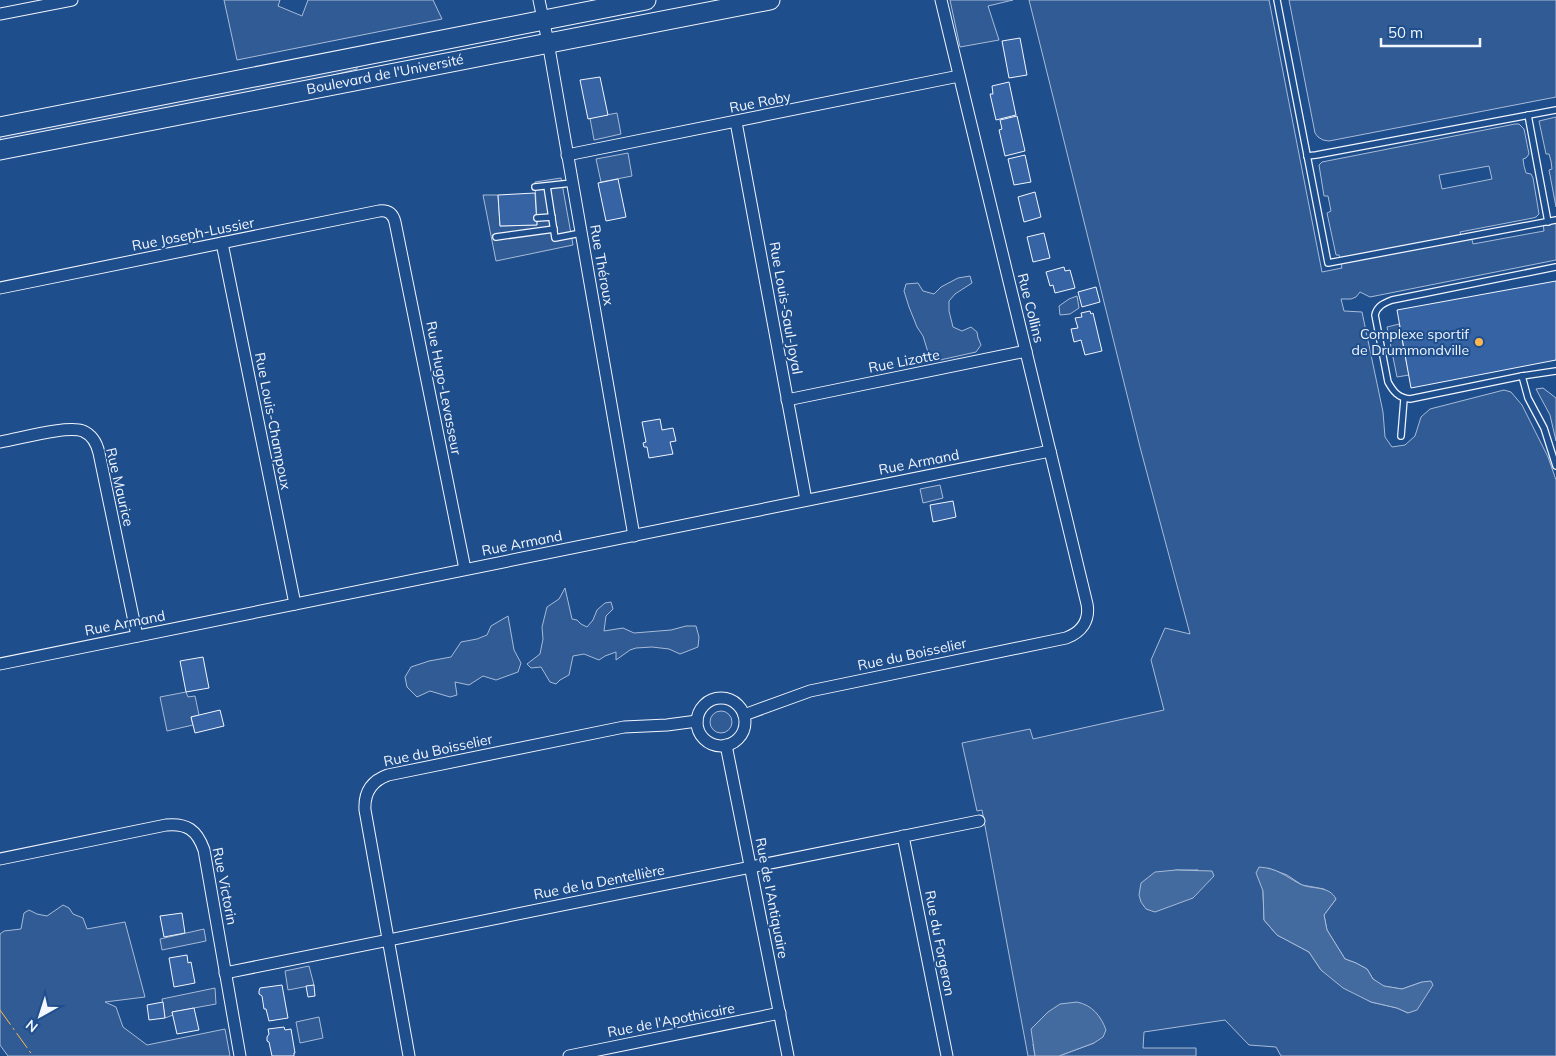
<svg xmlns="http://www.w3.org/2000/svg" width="1556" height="1056" font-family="Mulish,sans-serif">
<rect width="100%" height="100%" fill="#1f4e8c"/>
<g fill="#305b95" stroke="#a8bbd7" fill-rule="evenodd">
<path d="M224 0H280L278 6 302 16 308 0H433L442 19 237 60Z"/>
<path d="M950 0H1013L988 6 999 40 960 47Z"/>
<path d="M1029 0H1269L1322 272 1342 268 1339 255H1336L1327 213 1331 211 1328 196H1324L1319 165 1322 162 1515 124H1519L1524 129 1529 154 1526 158 1523 159 1524 166 1526 173 1531 174 1533 178 1539 214 1536 217 1533 218 1460 232 1462 238 1471 236 1473 244 1544 231 1543 223 1556 220V260L1370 297 1360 292 1356 297 1351 299H1341L1344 311 1362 312 1383 412 1385 437 1392 447 1405 445 1415 436 1421 417 1430 409 1504 390 1511 392 1522 405 1548 457 1556 480V1056H1281L1276 1047 1249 1045 1225 1020 1144 1032 1143 1048H1196V1056H1059L1094 1043 1033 1044 1035 1056H1028L982 810 977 811 962 743 1030 729 1033 739 1164 710 1151 660 1165 628 1190 634 1140 447ZM1489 166 1492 179 1442 189 1439 175ZM1268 868 1287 875 1302 885 1324 889 1336 899 1324 915 1327 930 1345 959 1356 963 1367 969 1373 979 1383 986 1402 989 1422 982 1408 1013 1397 1008 1371 1002 1321 970 1309 952 1277 935 1264 920 1263 891ZM1176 870H1198L1141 883Z"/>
<path d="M1289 0H1556V97L1329 141 1323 140 1318 137 1315 133Z"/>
<path d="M357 65V69L303 83 0 142V135Z"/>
<path d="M617 113 621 134 594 140 590 118Z"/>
<path d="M1556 117V207L1549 170 1552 169 1551 161 1549 154H1546L1539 121Z"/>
<path d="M628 153 632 176 601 182 596 159Z"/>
<path d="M561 178 573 245 496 261 483 195H498L500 226 537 225 535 182Z"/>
<path d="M970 276 972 283 955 294 949 301V311L953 327 962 331 971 327 977 332 978 338 981 345 976 352 931 362 923 336 917 327 909 307 904 291 906 284 918 283 923 291 934 294 941 287 958 278Z"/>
<path d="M1077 296 1079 308 1070 314 1060 315 1059 306 1069 299Z"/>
<path d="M1399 324 1409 375 1397 377 1387 327Z"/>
<path d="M1543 388 1556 398V441L1550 415 1536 389Z"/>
<path d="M940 485 943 498 923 503 920 489Z"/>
<path d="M565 588 572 619 577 620 581 624 587 627 593 620 597 610 605 603 611 602 613 609 606 616 604 631 623 628 634 633 671 630 686 626H696L699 637 698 647 680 654 669 649 652 647 636 648 630 650 616 660V652L605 656 599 660 584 654 573 656 569 675 560 680 556 684 550 682 541 667 531 668 527 664 540 654 543 639 542 627 547 607 559 599Z"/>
<path d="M508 616 514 650 521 663 518 672 496 680 483 676 469 685 455 682 457 695 450 697 430 691 417 697 407 687 405 677 411 667 429 661 451 657 461 642 477 639 487 635 491 626Z"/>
<path d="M186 692 188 697 195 696 199 715 191 717 193 725 167 731 160 697Z"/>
<circle cx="721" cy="722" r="11"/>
<path d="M63 905 69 908 73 914 83 918 87 929 125 922 145 997 105 1002 116 1007 123 1027 147 1045 225 1029 230 1056H8L0 1045V934L4 931 21 929 24 913 29 910 37 914 47 916Z"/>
<path d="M204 929 206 941 162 950 160 939Z"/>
<path d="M309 966 314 985 288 990 285 971Z"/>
<path d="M215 988 216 1004 172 1012 173 1015 165 1018 162 999Z"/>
<path d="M319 1017 323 1038 300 1043 296 1022Z"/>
</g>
<g fill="#446ba0" stroke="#a8bbd7">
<path d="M1259 867C1277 868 1285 876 1300 884 1312 890 1329 885 1336 899L1324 915 1327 930 1345 959 1356 963 1367 969 1373 979 1384 986 1402 989 1422 982 1431 981 1433 985 1417 1010 1408 1013 1397 1008 1371 1002 1343 988 1321 970 1309 952 1277 935 1264 920 1263 891 1256 873Z"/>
<path d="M1176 870 1212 871 1214 876 1193 898 1155 912 1146 909 1141 902 1139 895 1141 883 1155 872Z"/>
<path d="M1077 1002C1092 1005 1101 1016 1106 1030L1103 1037 1094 1043 1059 1056H1035L1031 1029 1048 1012 1060 1004Z"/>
</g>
<g fill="#3563a3" stroke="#f2f6ff">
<path d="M1020 38 1027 75 1009 78 1002 41Z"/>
<path d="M600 77 608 115 588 119 580 80Z"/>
<path d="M1009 82 1016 115 996 120 990 94H993L992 86Z"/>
<path d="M1017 116 1025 151 1005 156 999 130 1002 129 1000 120Z"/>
<path d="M1025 155 1031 182 1014 185 1008 159Z"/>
<path d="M618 179 626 217 606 221 598 183Z"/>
<path d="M1035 192 1041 217 1024 222 1018 197Z"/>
<path d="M535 193 537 225 500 226 498 195Z"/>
<path d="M1044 233 1050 258 1033 262 1027 237Z"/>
<path d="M1064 267 1065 271 1070 270 1075 288 1055 293 1053 285 1050 286 1046 272Z"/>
<path d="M1556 281V360L1411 388 1397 310Z"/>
<path d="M1096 287 1100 302 1082 307 1078 292Z"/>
<path d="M1090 311 1091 314 1093 313 1102 351 1085 355 1081 340 1074 342 1071 329 1078 328 1075 318 1082 317 1081 313Z"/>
<path d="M660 419 662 430 673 428 676 441 670 442 673 454 649 458 647 447H644L643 443 646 442 642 422Z"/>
<path d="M953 501 956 517 933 522 930 505Z"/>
<path d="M203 657 209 688 186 692 180 661Z"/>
<path d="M220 710 224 726 195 733 191 717Z"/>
<path d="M182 913 185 933 164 937 160 916Z"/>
<path d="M187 955 188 963 191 962 195 983 174 987 169 958Z"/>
<path d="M282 985 288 1018 269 1021 266 1009H264L262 996 259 994V991L260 988Z"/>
<path d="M314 985 315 996 308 997 306 986Z"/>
<path d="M163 1002 165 1018 149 1020 147 1005Z"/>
<path d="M194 1008 199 1030 177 1034 172 1012Z"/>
<path d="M284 1027 285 1030 291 1029 295 1053H294V1056H272L269 1042 267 1041V1037L269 1034 268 1029Z"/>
</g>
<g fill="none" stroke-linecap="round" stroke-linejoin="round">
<g stroke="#f2f6ff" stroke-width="8">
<g id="lane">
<path d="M1277 0 1328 263 1556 220"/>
<path d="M1528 115 1548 222"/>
<path d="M1307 156 1316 155 1556 110"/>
<path d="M547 186 555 238 581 233"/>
<path d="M535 187 572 183"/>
<path d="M537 218 552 217"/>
<path d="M496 237 554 229"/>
<path d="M1556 267 1392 300C1384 303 1377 306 1375 315L1388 382C1393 391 1398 398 1410 399L1522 376 1556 371"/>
<path d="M1522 376 1528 398 1544 428 1556 466"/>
<path d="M1401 436 1404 399"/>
</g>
</g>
<g stroke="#f2f6ff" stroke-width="13">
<g id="street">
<path d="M539 0 548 42 634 536"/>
<path d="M0 14 72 0"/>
<path d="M736 122 806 500"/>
<path d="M567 155 959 76"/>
<path d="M222 243 295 604"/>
<path d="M0 288 379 211C388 210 393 214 395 222L465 569"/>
<path d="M787 400 1026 351"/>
<path d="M0 442C19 439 67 425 83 431 92 435 97 444 99 453L137 636"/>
<path d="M0 664 1050 451"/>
<circle cx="721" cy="722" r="24"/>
<path d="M744 715 810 691 1066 638C1082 632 1090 620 1087 604L941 0"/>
<path d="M726 745 788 1056"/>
<path d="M903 836 947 1056"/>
<path d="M0 859 166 825C187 823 197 830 204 850L240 1056"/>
<path d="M225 973 979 821"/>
<path d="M409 1056 365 810C364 793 371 781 388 775L624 727 667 725 697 721"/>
<path d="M569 1056 780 1013"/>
</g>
</g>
<g stroke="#f2f6ff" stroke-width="21">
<g id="primary">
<path d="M0 127 646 0"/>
<path d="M0 150 770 0"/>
</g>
</g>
<use href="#lane" stroke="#1f4e8c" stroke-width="5.5"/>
<use href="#street" stroke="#1f4e8c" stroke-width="11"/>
<use href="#primary" stroke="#1f4e8c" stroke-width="19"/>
<path stroke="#ffb74d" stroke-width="1" stroke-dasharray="18 4 2.5 4" stroke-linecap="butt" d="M0 1010 33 1056"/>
</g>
<circle fill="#ffb74d" stroke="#1f4e8c" stroke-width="2" cx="1479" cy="342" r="5"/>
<g text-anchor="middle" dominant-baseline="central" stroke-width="4" stroke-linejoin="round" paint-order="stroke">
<g font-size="14" fill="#f2f6ff" stroke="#1f4e8c">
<text transform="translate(385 74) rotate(-11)">Boulevard de l'Université</text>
<text transform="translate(760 102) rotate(-11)">Rue Roby</text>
<text transform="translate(193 234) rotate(-11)">Rue Joseph-Lussier</text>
<text transform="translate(602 265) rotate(80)">Rue Théroux</text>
<text transform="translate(786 308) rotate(80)">Rue Louis-Saul-Joyal</text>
<text transform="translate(1031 308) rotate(76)">Rue Collins</text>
<text transform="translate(904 361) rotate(-11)">Rue Lizotte</text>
<text transform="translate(444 388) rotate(79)">Rue Hugo-Levasseur</text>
<text transform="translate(273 421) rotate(79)">Rue Louis-Champoux</text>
<text transform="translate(919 462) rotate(-11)">Rue Armand</text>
<text transform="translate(120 487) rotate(77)">Rue Maurice</text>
<text transform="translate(522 543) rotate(-11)">Rue Armand</text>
<text transform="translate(125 623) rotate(-11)">Rue Armand</text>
<text transform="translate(912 654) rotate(-12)">Rue du Boisselier</text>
<text transform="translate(438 750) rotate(-12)">Rue du Boisselier</text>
<text transform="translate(599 882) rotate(-11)">Rue de la Dentellière</text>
<text transform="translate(225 886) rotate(79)">Rue Victorin</text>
<text transform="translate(772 898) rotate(79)">Rue de l'Antiquaire</text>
<text transform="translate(940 943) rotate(79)">Rue du Forgeron</text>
<text transform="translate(671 1020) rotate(-11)">Rue de l'Apothicaire</text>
</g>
<g font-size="14" fill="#f2f6ff" stroke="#1f4e8c" text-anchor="end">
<text x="1469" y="334">Complexe sportif<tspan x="1469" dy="16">de Drummondville</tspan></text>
</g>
</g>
<g transform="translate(40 1016) rotate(219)" stroke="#1f4e8c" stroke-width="4" paint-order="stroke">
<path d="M0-4L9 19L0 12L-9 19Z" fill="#f2f6ff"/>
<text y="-8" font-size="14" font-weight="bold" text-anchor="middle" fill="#f2f6ff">N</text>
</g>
<path d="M1381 38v8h99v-8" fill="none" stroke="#f2f6ff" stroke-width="2.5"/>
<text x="1388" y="38" font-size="15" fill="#f2f6ff" stroke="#1f4e8c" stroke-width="4" paint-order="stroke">50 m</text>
</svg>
